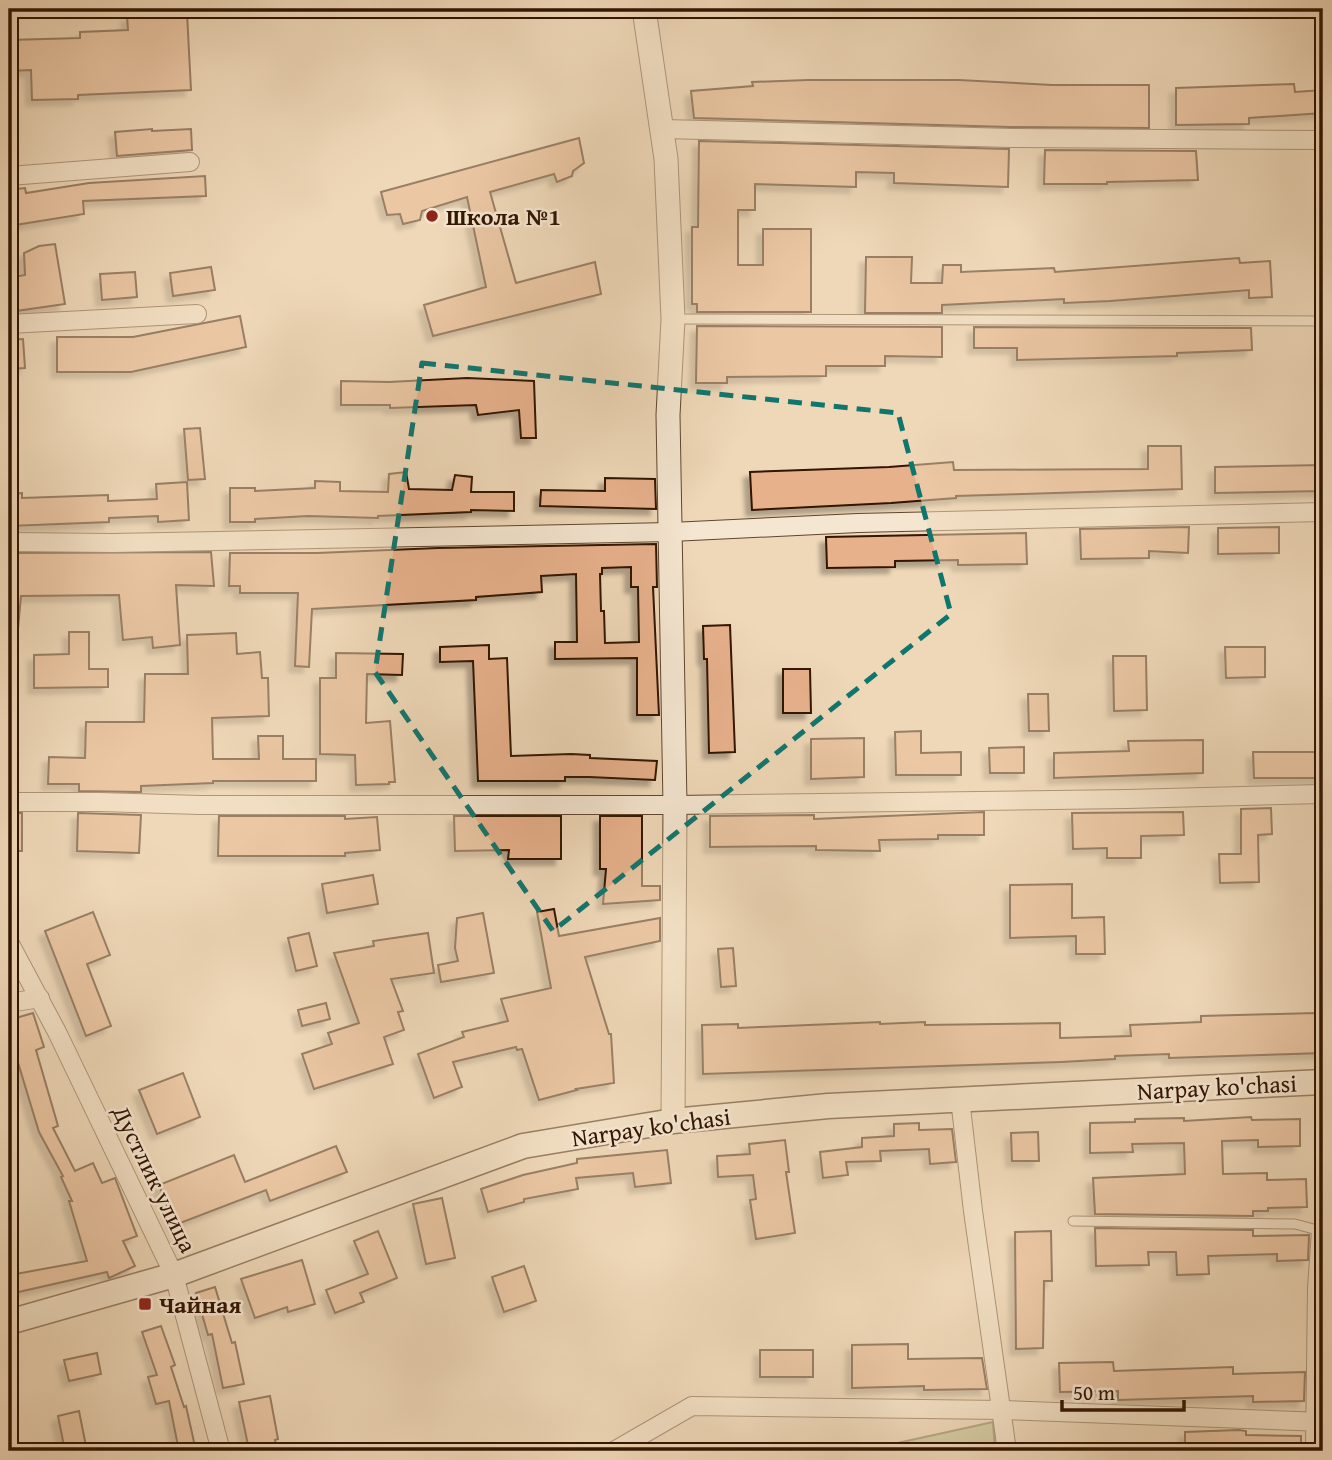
<svg xmlns="http://www.w3.org/2000/svg" width="1332" height="1460" font-family="'Gentium Book Plus',serif">
<defs>
<filter id="shadow"><feDropShadow dx="-6" dy="6" stdDeviation="2" flood-color="#0004"/></filter>
</defs>
<rect width="100%" height="100%" fill="#efd8b8"/>
<filter id="stains"><feTurbulence type="fractalNoise" baseFrequency=".00286" numOctaves="4"/><feColorMatrix values="0 0 0 0 .2 0 0 0 0 .09 0 0 0 0 .02 0 0 0 .5 -.17"/></filter>
<radialGradient id="worn" r=".72"><stop offset=".6" stop-color="#630" stop-opacity="0"/><stop offset="1" stop-color="#630" stop-opacity=".3"/></radialGradient>
<path fill="#b9bf8f" stroke="#766a48" stroke-width="2" d="M993 1422 995 1451H861Z"/>
<g fill="#e7b18c" stroke="#321400" stroke-width="2" fill-rule="evenodd" filter="url(#shadow)">
<path d="M187 13 191 90 78 95V99L32 100 31 70 9 71V40L80 38V32L128 30 127 16Z"/>
<path d="M808 80H959L1052 85H1149V128L1009 127 694 118 691 91 753 86 752 82Z"/>
<path d="M1294 84 1295 92 1323 90V113L1249 118V124L1176 125V88Z"/>
<path d="M152 129V131L191 129 192 150 117 156 115 132Z"/>
<path d="M579 138 584 163 573 171 572 176 557 182 554 174 490 192 516 283 595 262 601 294 433 336 424 305 486 287 467 197 422 211 420 220 403 224 400 214 387 215 381 192Z"/>
<path d="M699 141 1009 149 1008 187 894 183V173L856 172V187L755 184V210H738V265H763V229H811V312H697V304H692V227H698Z"/>
<path d="M1045 150 1196 151 1198 180 1107 182V184H1044Z"/>
<path d="M205 176 206 196 83 201 84 214 9 226V190L25 188 26 193 89 183Z"/>
<path d="M55 244 65 304 9 312V278L25 275 24 253 39 246Z"/>
<path d="M866 257H912L911 283H942L943 265H961V272L1054 268 1055 272 1239 258 1240 263 1270 261 1272 297 1249 298V290L1110 301 1064 303V299L942 305V313H865Z"/>
<path d="M211 267 215 290 173 296 170 273Z"/>
<path d="M135 272 137 297 102 300 100 274Z"/>
<path d="M240 316 246 347 131 372H57V337H133Z"/>
<path d="M697 326 942 327V357L885 356V366H826V376L727 377V383H696Z"/>
<path d="M974 327 1251 328 1252 350 1177 353V356L1017 360V348H974Z"/>
<path d="M23 339 25 368 9 369V340Z"/>
<path d="M467 378 534 381 536 438H521L519 410 478 415 476 405 390 408V405H341V381L389 382Z"/>
<path d="M200 428 205 479 188 480 184 429Z"/>
<path d="M1148 446H1181L1182 489 956 496V498L891 503 752 510 750 472 889 467 953 462 954 470 1148 469Z"/>
<path d="M1323 465V491L1215 493V467Z"/>
<path d="M406 472 409 489 452 490 455 475 472 477 471 492H514V511L471 510V512L378 516V518L308 516 255 519V522H230V488H255V491L315 488V481L340 482V491L388 492 389 474Z"/>
<path d="M605 478 655 479 656 509 540 506 541 490 605 491Z"/>
<path d="M187 482 189 520 158 522V516L109 518V522L9 526V494L22 493V498L108 495V501L157 499 156 484Z"/>
<path d="M1189 527 1188 553 1149 551V558L1081 559 1080 529Z"/>
<path d="M1279 527V553L1218 554V528Z"/>
<path d="M1026 533 1027 564 958 565V560L895 561V567L827 568 826 537Z"/>
<path d="M656 544 657 587H653L659 715H637V658L555 659V642H577L576 574 541 576 542 592 476 597V600L312 609 309 667 295 666 298 593H240V586H229L230 553H317L438 548ZM631 567V587H638L639 642 605 643 604 611H601L600 574H602V568Z"/>
<path d="M211 552 214 586 176 585 180 645 153 648 152 637 123 640 119 595 21 596 18 629H9V553Z"/>
<path d="M730 625 735 752 709 753 707 659H704L703 626Z"/>
<path d="M69 632H89V669H108V687L34 688V655L69 654Z"/>
<path d="M236 633 237 654 260 652 262 678H268L269 716 212 718 213 759H259L258 736H283V759H316V781H213V783L141 786V792L79 791V784H48L49 757 85 758 86 722H144L145 674H188L187 635Z"/>
<path d="M489 645V659L507 658 511 756 571 754 590 755V758L657 761 655 780 589 777H565V781H478L473 661 440 662V647Z"/>
<path d="M1225 647H1265V677L1226 678Z"/>
<path d="M336 653 403 654 402 675 367 674 366 723 390 721 395 782H389V784L356 785 355 755 320 754V678H336Z"/>
<path d="M1113 656H1146L1147 710 1114 711Z"/>
<path d="M783 669H810L811 713H783Z"/>
<path d="M1028 694H1048L1049 731H1029Z"/>
<path d="M921 731V753L961 752V775H896L895 732Z"/>
<path d="M864 738V777L811 779V739Z"/>
<path d="M1203 740V773L1054 778V753L1129 751 1128 741Z"/>
<path d="M1024 747V773H990L989 748Z"/>
<path d="M1253 752H1323V778H1254Z"/>
<path d="M1271 808 1272 834 1258 835 1259 882 1220 883 1219 854H1241V809Z"/>
<path d="M984 812V835H938V839L879 840 880 851 816 850V846L710 847V816L814 815V819Z"/>
<path d="M1183 812 1184 835 1141 836V858H1107V848L1073 849 1072 813Z"/>
<rect x="9" y="813" width="13" height="38"/>
<path d="M78 813 141 815 139 853 77 851Z"/>
<path d="M219 816H345V819L377 817 380 850 345 853V856H218Z"/>
<path d="M454 816H561V859H508L509 850 455 851Z"/>
<path d="M600 816H642V886H660V900L603 904 606 869H600Z"/>
<path d="M373 875 378 904 327 913 322 884Z"/>
<path d="M1072 884V918L1104 917 1105 954H1076V936L1010 938V885Z"/>
<path d="M554 909 559 936 660 918V941L585 957 609 1034H611L614 1083 576 1089 577 1090 539 1100 522 1049 517 1050 516 1047 453 1062 462 1087 434 1098 418 1054 464 1037 462 1032 508 1021 501 999 551 988 537 912Z"/>
<path d="M93 912 110 955 87 964 111 1026 86 1036 45 931Z"/>
<path d="M483 913 494 973 441 982 438 965 458 961 455 948 457 918Z"/>
<path d="M309 933 317 966 296 971 288 938Z"/>
<path d="M428 933 434 973 391 979 403 1011 398 1012 404 1030 384 1037 393 1064 314 1089 302 1054 332 1044 328 1033 359 1023 334 953 374 946 373 941Z"/>
<path d="M733 948 736 986 721 987 718 949Z"/>
<path d="M326 1003 330 1019 302 1026 298 1010Z"/>
<path d="M33 1013 44 1047 36 1050 58 1126 53 1128 75 1171 93 1163 102 1183 115 1178 137 1236 123 1241 135 1266 109 1278 107 1272 14 1293 10 1275 87 1261 69 1201H72L61 1177 63 1176 39 1132 16 1056 9 1058V1020Z"/>
<path d="M1315 1013 1316 1024H1323V1053L1169 1058V1054L1115 1056V1059L1061 1062 703 1074 702 1025 738 1024V1028L880 1022V1024L925 1022V1025L1060 1023V1038L1131 1036 1130 1025 1201 1022V1016Z"/>
<path d="M183 1073 200 1117 157 1134 139 1090Z"/>
<path d="M1251 1117 1252 1120 1300 1119V1146L1258 1147V1140L1222 1141 1223 1174 1267 1173V1180L1306 1179 1307 1207 1268 1208V1211H1253V1216L1095 1214 1093 1178 1185 1174 1184 1143 1132 1144 1133 1152 1090 1153V1123L1135 1122V1119L1184 1118V1121Z"/>
<path d="M919 1123V1130L952 1129 956 1162 930 1164 929 1149 880 1151 881 1161 846 1162 848 1175 823 1178 820 1152 862 1147V1138L894 1136V1124Z"/>
<path d="M1038 1132 1039 1161H1012L1011 1133Z"/>
<path d="M785 1140 789 1172H786L795 1233 756 1239 750 1200 756 1199 753 1175 718 1177 717 1156 750 1154 749 1144Z"/>
<path d="M336 1146 347 1172 270 1201 266 1190 175 1225 159 1185 234 1155 245 1182Z"/>
<path d="M667 1150 671 1183 635 1187 633 1173 576 1178 578 1189 524 1199V1202L488 1212 481 1189 523 1175 577 1163V1159Z"/>
<path d="M442 1198 455 1258 426 1264 413 1204Z"/>
<path d="M1095 1228 1253 1230V1236L1309 1235 1308 1260 1277 1261V1254L1208 1256 1209 1274 1177 1275 1176 1252H1148L1149 1265 1096 1266Z"/>
<path d="M378 1231 397 1278 360 1293 364 1302 335 1313 326 1290 368 1274 354 1241Z"/>
<path d="M1051 1231 1052 1281H1044L1043 1348 1016 1349 1015 1232Z"/>
<path d="M302 1260 315 1304 288 1312 287 1307 255 1318 241 1279Z"/>
<path d="M524 1266 536 1301 504 1312 492 1277Z"/>
<path d="M215 1287 232 1343 235 1342 244 1384 223 1388 212 1334 208 1335 196 1293Z"/>
<path d="M161 1326 175 1365 171 1367 184 1407 186 1406 196 1451H179L169 1401 156 1404 148 1377 157 1375 142 1332Z"/>
<path d="M908 1344V1359L982 1358 987 1389 924 1390V1386L852 1388V1345Z"/>
<rect x="760" y="1350" width="53" height="27"/>
<path d="M97 1353 101 1374 69 1381 64 1360Z"/>
<path d="M1113 1362 1114 1371 1233 1367V1374L1305 1372 1304 1401 1253 1402V1396L1118 1400V1391L1060 1392 1059 1363Z"/>
<path d="M270 1396 278 1439 275 1440 277 1451H251L250 1445H248L239 1402Z"/>
<path d="M79 1411 87 1451H65L58 1416Z"/>
<path d="M1239 1430 1246 1431V1435L1301 1436V1451H1185V1432Z"/>
</g>
<g fill="none" stroke-linecap="round" stroke-linejoin="round">
<g stroke="#61452e" stroke-width="11">
<g id="service">
<path d="M675 319 1323 321"/>
<path d="M1073 1221 1295 1224 1321 1231"/>
</g>
</g>
<g stroke="#61452e" stroke-width="20">
<g id="minor">
<path d="M663 129 1012 138 1323 140"/>
<path d="M9 176 190 162"/>
<path d="M9 324 197 314"/>
<path d="M9 542 113 543 671 532 858 523 1323 512"/>
<path d="M9 802H100L200 805H675L1127 799 1323 794"/>
<path d="M9 942 57 1032 174 1275 221 1451"/>
<path d="M9 1003 40 998"/>
<path d="M960 1099 973 1211 1007 1451"/>
<path d="M614 1451 692 1406 1003 1410 1323 1422"/>
<path d="M1315 1451 1317 1288 1321 1231 1323 1230"/>
</g>
</g>
<g stroke="#61452e" stroke-width="25">
<path id="tertiary" d="M644 9 666 159 673 319 668 415 675 805 673 1121"/>
</g>
<g stroke="#321400" stroke-width="27">
<path id="secondary" d="M9 1322 174 1275 523 1146 673 1121 828 1106 1323 1082"/>
</g>
<use href="#service" stroke="#f5e6d1" stroke-width="9"/>
<use href="#minor" stroke="#f5e6d1" stroke-width="18"/>
<use href="#tertiary" stroke="#f5e6d1" stroke-width="23"/>
<use href="#secondary" stroke="#f5e6d1" stroke-width="24"/>
</g>
<path d="M0 0H1332V1460H0ZM422 363 898 413 951 614 553 931 375 672Z" fill="#efd8b8" fill-opacity=".55" fill-rule="evenodd"/>
<path fill="none" stroke="#0f766e" stroke-width="5" stroke-dasharray="14 9" stroke-linejoin="round" d="M422 363 898 413 951 614 553 931 375 672Z"/>
<g fill="#8f2418" stroke="#f5e6d1" stroke-width="2.5">
<circle cx="432" cy="216" r="7"/>
<rect x="138" y="1297" width="14" height="14" rx="3.5"/>
</g>
<g text-anchor="middle" dominant-baseline="central" stroke-width="5" stroke-linejoin="round" paint-order="stroke">
<g font-size="24" font-weight="bold" fill="#321400" stroke="#f5e6d1" text-anchor="start">
<text x="446" y="216">Школа №1</text>
<text x="159" y="1304">Чайная</text>
</g>
<g font-size="24" fill="#321400" stroke="#f5e6d1">
<text transform="translate(1217 1087) rotate(-3)">Narpay ko'chasi</text>
<text transform="translate(651 1127) rotate(-8)">Narpay ko'chasi</text>
<text transform="translate(155 1179) rotate(64)">Дустлик улица</text>
</g>
</g>
<rect width="1332" height="1460" fill="none" stroke="#efd8b8" stroke-width="35"/>
<rect x="10" y="10" width="1311" height="1439" fill="none" stroke="#321400" stroke-width="3.5"/>
<rect x="18" y="18" width="1297" height="1425" fill="none" stroke="#321400" stroke-width="2"/>
<path d="M1062 1400v10h122v-10" fill="none" stroke="#321400" stroke-width="3.5"/>
<text x="1073" y="1400" font-size="21" fill="#321400" stroke="#f5e6d1" stroke-width="5" paint-order="stroke">50 m</text>
<rect width="100%" height="100%" filter="url(#stains)"/>
<rect width="100%" height="100%" fill="url(#worn)"/>
</svg>
